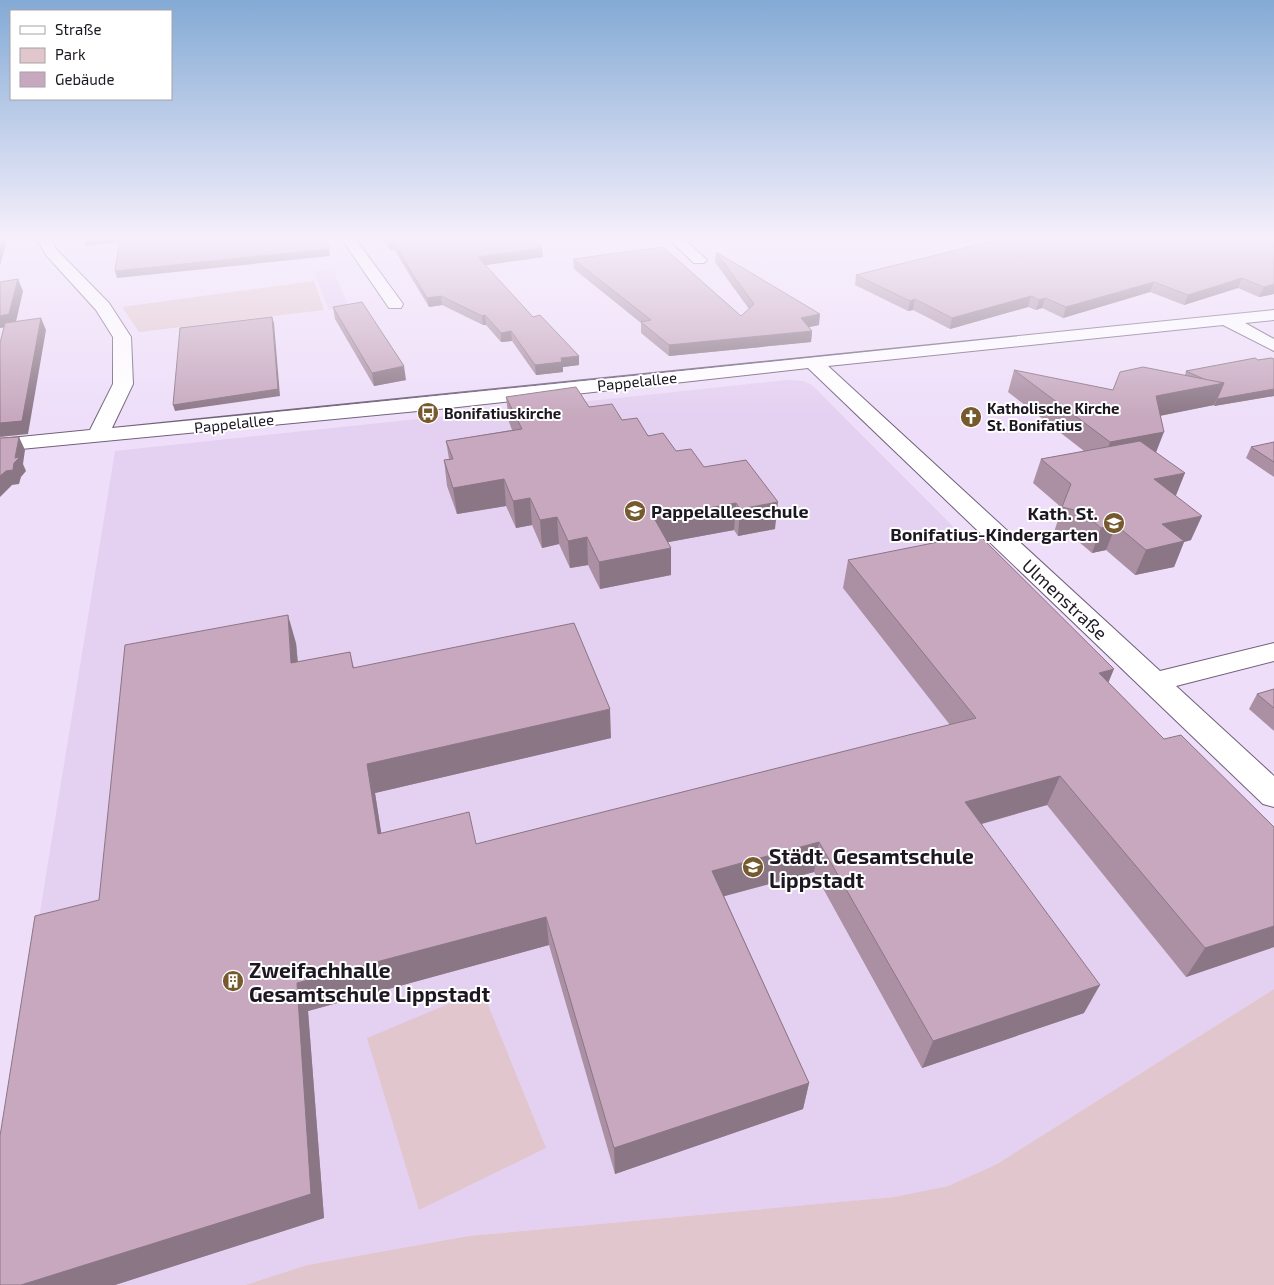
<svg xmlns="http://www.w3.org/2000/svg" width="1274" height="1285" font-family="'Exo 2',sans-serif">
<rect width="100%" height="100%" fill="#eedef9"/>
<g fill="#e4d0f1">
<path d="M333 269 349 307 329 310 314 272Z"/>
<path d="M788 380 803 381 812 385 1274 849V989L997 1164 948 1186 895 1197 468 1236 307 1265 245 1285H0V1158L115 451Z"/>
</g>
<g fill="#e1c7cd">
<path d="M314 281 324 310 139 332 122 307Z"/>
<path d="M1274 989V1285H245L307 1265 468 1236 894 1197 948 1186 997 1164Z"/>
<path d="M482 990 546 1148 419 1210 367 1038Z"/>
</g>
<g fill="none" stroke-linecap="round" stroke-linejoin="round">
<g stroke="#706179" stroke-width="2">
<g id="minor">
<path d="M36 238H50L57 250 109 303 131 337 133 384 112 428C500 391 887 349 1274 310V320L1245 323 1274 339V351L1223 325 828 366 1160 671 1274 643V661L1176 686 1274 776V807L1263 804 808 368 449 408 0 451V439L90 430 113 384V337L96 310 46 255Z"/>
<path d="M341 238H355L403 304 401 308H389Z"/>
<path d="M667 238H683L707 260 704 263H694Z"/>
</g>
</g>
<use href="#minor" fill="#fff" fill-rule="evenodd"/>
</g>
<g fill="#ab90a3">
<path d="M383 238H533L543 257 485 265 533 317 579 356V365L563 367V372L536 375 512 341 501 342 486 325H483L442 305 429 307 394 249 390 250Z"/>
<path d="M1274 238V294L1259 297 1238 288 1184 305 1150 292 1063 318 1042 308 1036 310 1028 307 950 329 913 310 908 311 855 285 856 275Z"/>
<path d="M716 252 819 325 809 327 812 331 811 342 669 356 641 333V323L574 269 573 259 741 316 749 309 715 262Z"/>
<path d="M333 307 406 380 374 386 335 319Z"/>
<path d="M1274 359V396L1214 406 1216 401 1214 405 1160 416 1156 452 1176 496 1191 540 1184 542 1174 567 1135 575 1106 550 1092 553 1073 537 1054 532 1062 508 1033 483 1041 459 1084 451 1008 392 1014 370 1113 390 1185 375 1186 371 1258 360Z"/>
<path d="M506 397 589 407 622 420 704 467 775 529 738 536 734 530 668 542 671 575 600 589 588 565 570 568 559 544 542 548 532 525 516 528 506 506 457 514 447 486 444 460 449 459 446 441 512 430 509 422Z"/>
<path d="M1274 442V477L1246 458 1251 447Z"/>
<path d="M848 560 1109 683 1164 739 1274 827V947L1186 977 1047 805 982 824 1084 1013 922 1068 814 872 724 896 809 1083 803 1109 615 1174 549 945 308 1011 324 1218 115 1285H0L99 900 296 643 298 662 350 652 354 668 611 738 375 793 381 833 476 844 950 725 843 588Z"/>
<path d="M1274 689V731L1249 709 1257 694Z"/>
</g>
<g fill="#8b7685">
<path d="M1 238H8L0 265V242Z"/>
<path d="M97 238H121L122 242 86 246 84 239Z"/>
<path d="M393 241 394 249 390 250 388 242Z"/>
<path d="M542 248 543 257 479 266 478 257Z"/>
<path d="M329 249 330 256 117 278 115 271Z"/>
<path d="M1242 278 1238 288 1184 305 1188 295Z"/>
<path d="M18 279 23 291 15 326 0 328V316Z"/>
<path d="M1154 282 1150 292 1063 318 1066 307Z"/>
<path d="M1274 284V294L1259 297 1264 287Z"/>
<path d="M441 296 442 305 429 307 427 298Z"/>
<path d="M1031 296 1028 307 950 329 952 318Z"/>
<path d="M1045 298 1042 308 1036 310 1039 300Z"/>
<path d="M915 299 913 310 908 311 910 301Z"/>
<path d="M820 314 819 325 800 329 801 318Z"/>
<path d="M485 315 486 325H483L482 316Z"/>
<path d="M272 317 274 323 280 396 175 411 173 405Z"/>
<path d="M41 318 46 330 28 434 0 437V423Z"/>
<path d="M511 331 512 341 501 342V333Z"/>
<path d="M812 331 811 342 669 356V345Z"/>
<path d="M579 356V365L563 367V372L536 375 535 365 561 358Z"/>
<path d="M404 366 406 380 374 386 372 373Z"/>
<path d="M1224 383 1214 405 1148 418 1156 396Z"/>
<path d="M1274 389V396L1214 406 1217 399Z"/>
<path d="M1164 432 1155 455 1102 466 1110 442Z"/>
<path d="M19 437 25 450 23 464 26 471 21 477 19 484 12 485 0 497V476L15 458Z"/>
<path d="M1185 473 1175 498 1154 479Z"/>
<path d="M504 479 506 506 457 514 453 488Z"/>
<path d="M530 498 532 525 516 528 513 501Z"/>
<path d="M778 502 775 529 738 536 740 509Z"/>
<path d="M736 503 734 530 653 545 654 518Z"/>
<path d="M1202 516 1191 540 1184 542 1174 567 1135 575 1146 550 1162 524Z"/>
<path d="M557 517 559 544 542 548 540 520Z"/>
<path d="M1116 525 1106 550 1092 553 1101 528Z"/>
<path d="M587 537 588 565 570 568 568 541Z"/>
<path d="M671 548V575L600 589 599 562Z"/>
<path d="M288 615 296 643 300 692 291 663Z"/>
<path d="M1114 669 1102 698 1099 673Z"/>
<path d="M610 709 611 738 375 793 386 863 378 834 367 764Z"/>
<path d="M1060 776 1047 805 956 831 965 802Z"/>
<path d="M819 842 814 872 710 900 712 871Z"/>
<path d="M546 917 549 945 308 1011 324 1218 115 1285H21L297 983Z"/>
<path d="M1274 926V947L1186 977 1205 948Z"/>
<path d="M1100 985 1084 1013 922 1068 933 1041Z"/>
<path d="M809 1083 803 1109 615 1174 614 1148Z"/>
</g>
<g fill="#c7a8be" stroke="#8b7685">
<path d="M85 238H97L84 239Z"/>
<path d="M120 238H326L329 249 115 271Z"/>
<path d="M386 238H533L542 248 478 257 533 317 540 315 579 356 561 358 562 362 535 365 511 331 501 333 485 315 482 316 441 296 427 298 393 241 388 242Z"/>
<path d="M1004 238H1274V284L1264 287 1242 278 1188 295 1154 282 1066 307 1045 298 1039 300 1031 296 952 318 915 299 910 301 856 275Z"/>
<path d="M663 247 741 316 754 304 716 252 820 314 801 318 812 331 669 345 641 322 651 320 573 259Z"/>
<path d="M18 279 9 314 0 316V282Z"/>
<path d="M362 302 404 366 372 373 333 307Z"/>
<path d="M272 317 278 389 173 405 180 328Z"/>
<path d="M41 318 22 421 0 423V343L5 323Z"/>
<path d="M1255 358 1258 360 1271 358 1274 359V389L1217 399 1224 383 1206 380 1186 371Z"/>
<path d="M1143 367 1224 383 1156 396 1164 432 1110 442 1014 370 1113 390 1120 372Z"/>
<path d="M576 387 589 407 612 404 622 420 637 418 648 436 663 433 676 451 691 449 704 467 746 460 778 502 740 509 736 503 654 518 671 548 599 562 587 537 568 541 557 517 540 520 530 498 513 501 504 479 453 488 444 460 453 459 446 441 522 429 506 397Z"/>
<path d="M19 437 15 458 20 457 14 463 13 470 6 471 0 476V438Z"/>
<path d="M1140 441 1185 473 1154 479 1202 516 1162 524 1184 541 1146 550 1116 525 1101 528 1082 512 1062 507 1071 484 1041 459Z"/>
<path d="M1274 442V462L1251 447Z"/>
<path d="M978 534 1114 669 1099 673 1164 739 1181 735 1274 827V926L1205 948 1060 776 965 802 1100 985 933 1041 819 842 712 871 809 1083 614 1148 546 917 297 983 311 1194 21 1285H0V1136L35 916 99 900 125 645 288 615 291 663 350 652 353 668 574 623 610 709 367 764 378 834 469 812 476 844 976 718 848 560Z"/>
<path d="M1274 689V708L1257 694Z"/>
</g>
<linearGradient id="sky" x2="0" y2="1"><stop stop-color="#83aad5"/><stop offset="0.57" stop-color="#f7f0fc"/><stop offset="1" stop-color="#f7f0fc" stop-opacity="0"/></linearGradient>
<rect width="1274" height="418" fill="url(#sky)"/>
<defs>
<g id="bus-disc" transform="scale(1.125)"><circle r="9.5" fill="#76592d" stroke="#fff"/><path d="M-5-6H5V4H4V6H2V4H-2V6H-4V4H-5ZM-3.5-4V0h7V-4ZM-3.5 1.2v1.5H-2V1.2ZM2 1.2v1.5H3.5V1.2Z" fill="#fff"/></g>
<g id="church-disc" transform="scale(1.125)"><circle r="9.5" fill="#76592d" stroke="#fff"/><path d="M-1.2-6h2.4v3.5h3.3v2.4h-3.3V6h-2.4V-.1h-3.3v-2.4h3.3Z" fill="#fff"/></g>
<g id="school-disc" transform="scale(1.125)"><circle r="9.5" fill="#76592d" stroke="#fff"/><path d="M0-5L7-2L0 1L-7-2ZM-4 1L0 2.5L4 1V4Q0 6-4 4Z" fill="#fff"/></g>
<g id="building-disc" transform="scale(1.125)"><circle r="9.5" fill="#76592d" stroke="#fff"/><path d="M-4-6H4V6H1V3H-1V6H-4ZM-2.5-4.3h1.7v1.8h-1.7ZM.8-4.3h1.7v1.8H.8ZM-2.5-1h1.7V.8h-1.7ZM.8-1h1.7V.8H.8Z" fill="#fff"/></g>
</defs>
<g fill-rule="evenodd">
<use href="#bus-disc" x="428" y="413"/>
<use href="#church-disc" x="971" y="417"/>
<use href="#school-disc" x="635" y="511"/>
<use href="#school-disc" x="1114" y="523"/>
<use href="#school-disc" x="753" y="867"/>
<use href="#building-disc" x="233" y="981"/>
</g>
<g text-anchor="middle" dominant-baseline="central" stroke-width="4" stroke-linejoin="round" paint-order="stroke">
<g font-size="15" fill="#1d1721" stroke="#fff">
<text transform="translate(637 381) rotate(-6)">Pappelallee</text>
<text transform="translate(234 423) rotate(-6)">Pappelallee</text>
</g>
<g font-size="15" font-weight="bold" fill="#1d1721" stroke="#fff" text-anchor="start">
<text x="987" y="408">Katholische Kirche<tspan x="987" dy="17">St. Bonifatius</tspan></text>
<text x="444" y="413">Bonifatiuskirche</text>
</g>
<g font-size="18" font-weight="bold" fill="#1d1721" stroke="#fff" text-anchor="start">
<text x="651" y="511">Pappelalleeschule</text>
<text x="1098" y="513" text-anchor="end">Kath. St.<tspan x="1098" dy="21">Bonifatius-Kindergarten</tspan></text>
</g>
<g font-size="18" fill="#1d1721" stroke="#fff">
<text transform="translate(1065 599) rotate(43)">Ulmenstraße</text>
</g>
<g font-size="21" font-weight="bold" fill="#1d1721" stroke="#fff" text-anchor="start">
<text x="769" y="855">Städt. Gesamtschule<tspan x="769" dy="24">Lippstadt</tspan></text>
<text x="249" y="969">Zweifachhalle<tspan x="249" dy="24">Gesamtschule Lippstadt</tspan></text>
</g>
</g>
<rect x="10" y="10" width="162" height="90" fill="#ffffff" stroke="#a5a2a6"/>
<rect x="20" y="26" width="25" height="8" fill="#ffffff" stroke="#a5a2a6"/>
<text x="55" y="35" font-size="15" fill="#1d1721">Straße</text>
<rect x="20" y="48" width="25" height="15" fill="#e1c7cd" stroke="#a5a2a6"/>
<text x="55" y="60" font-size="15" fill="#1d1721">Park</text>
<rect x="20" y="72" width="25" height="15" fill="#c7a8be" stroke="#a5a2a6"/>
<text x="55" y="85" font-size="15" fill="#1d1721">Gebäude</text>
</svg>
